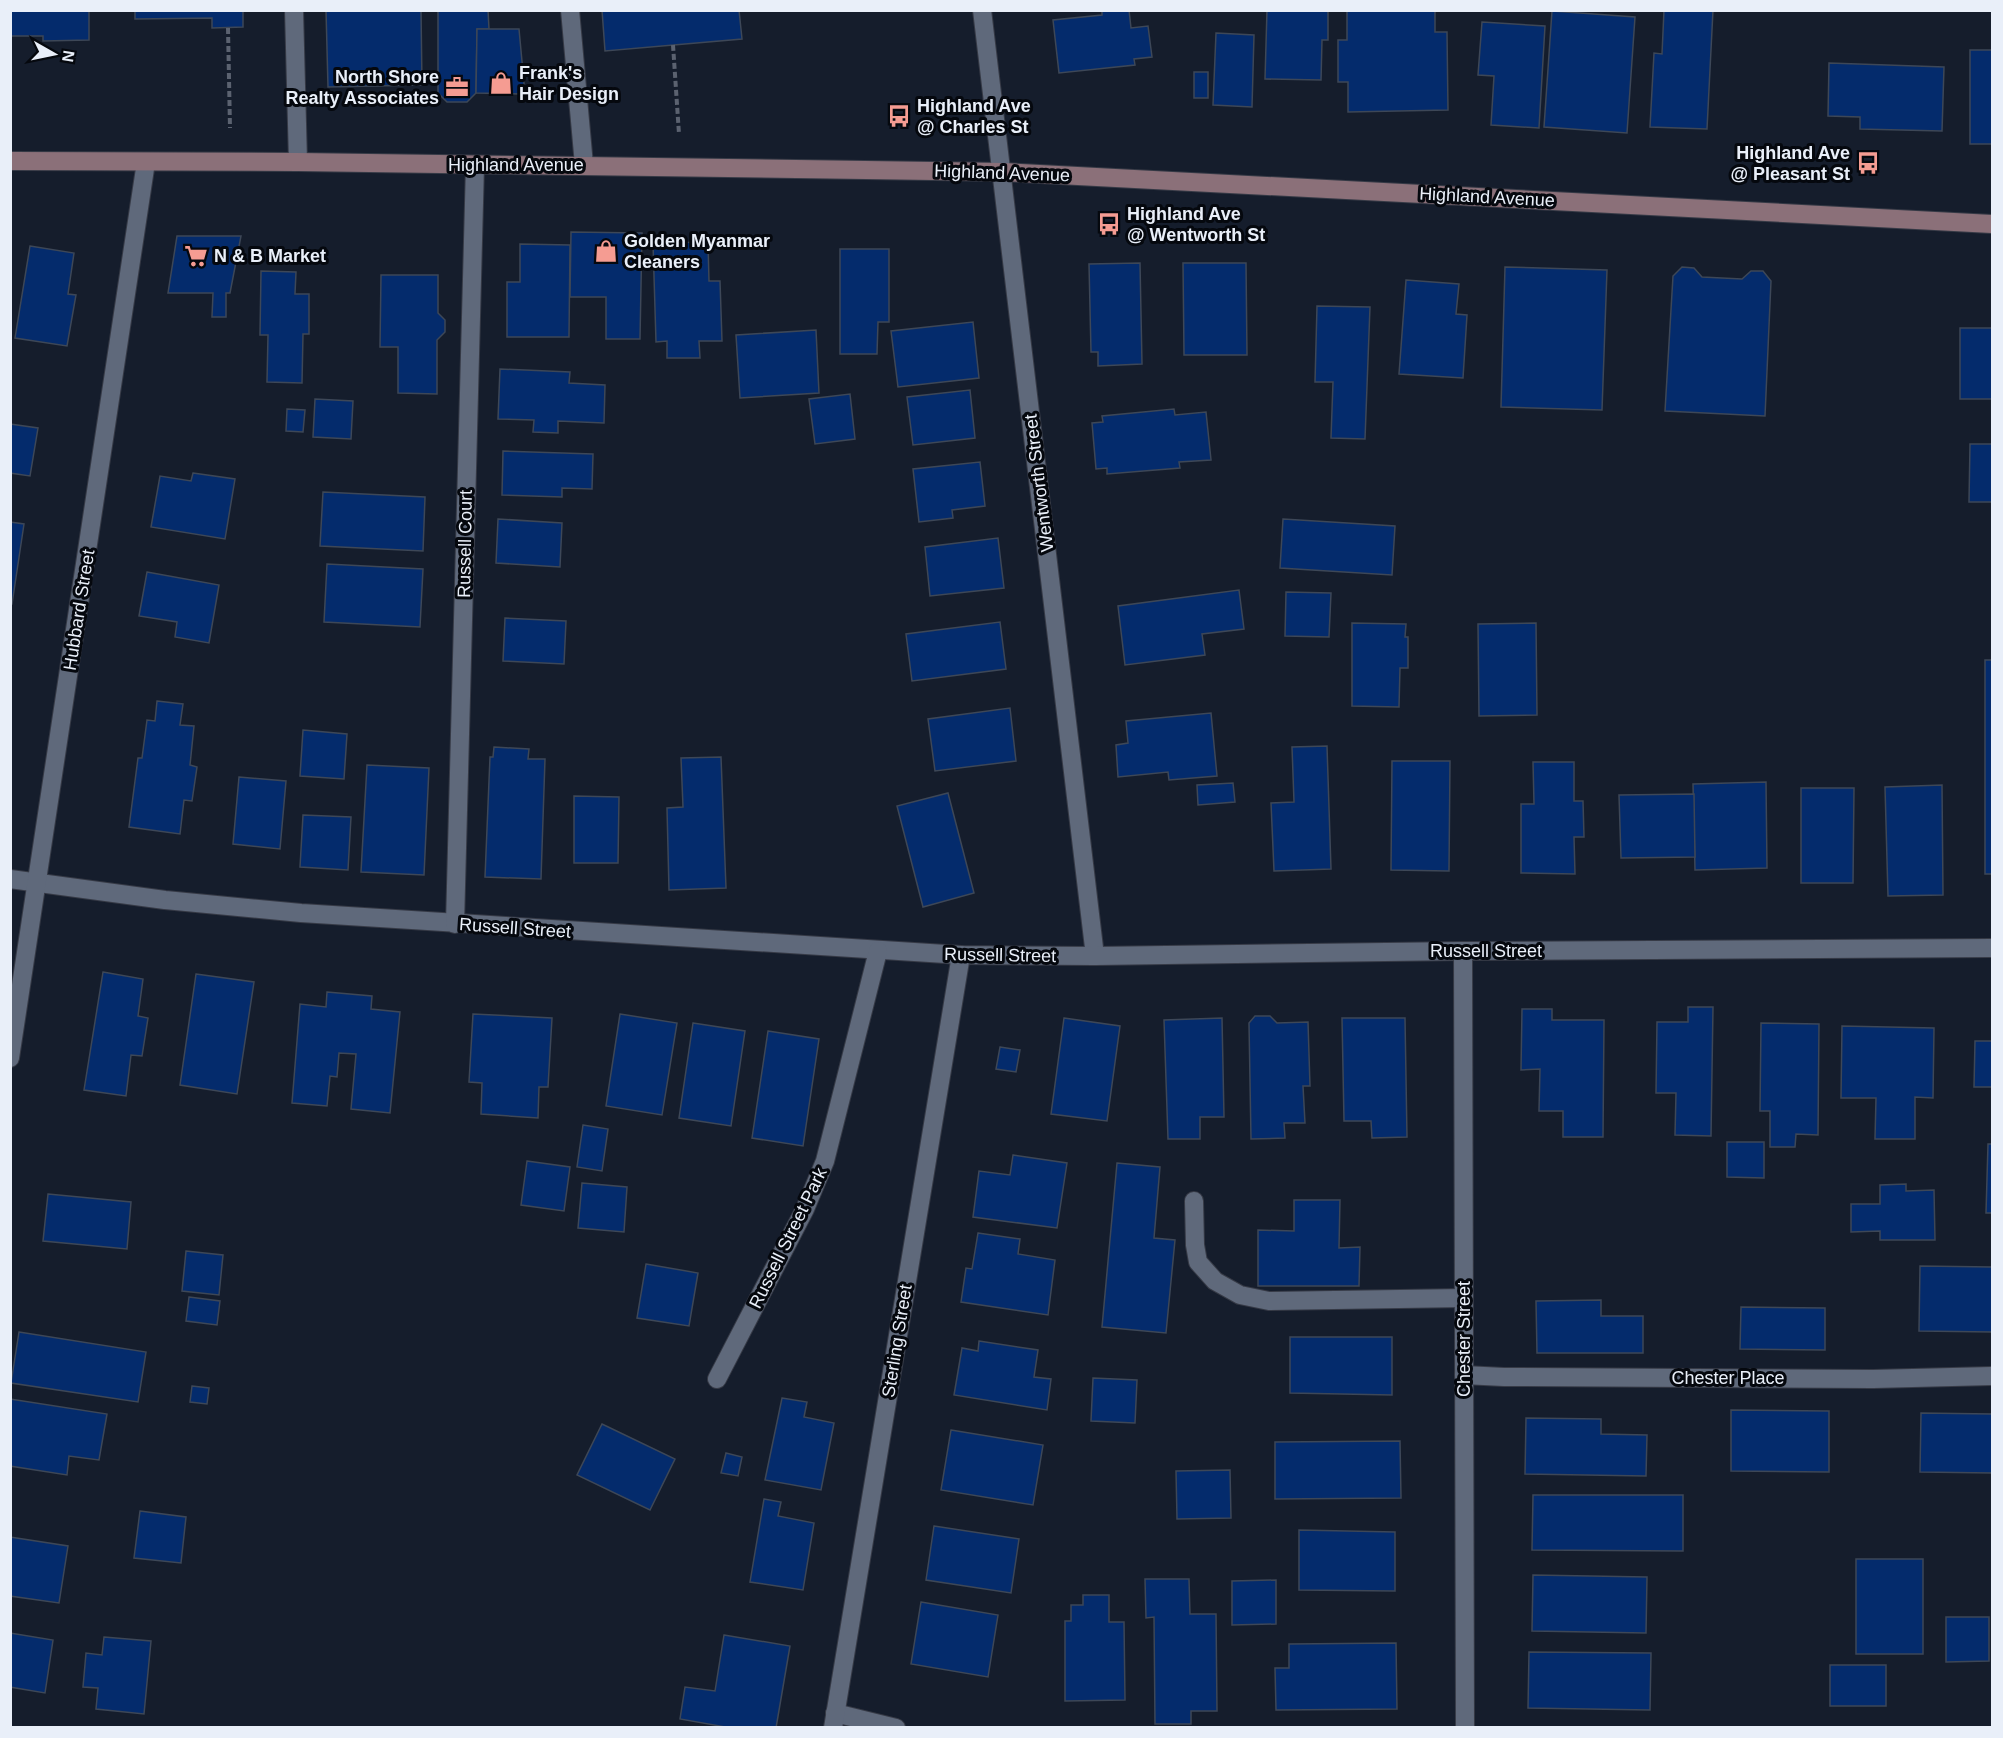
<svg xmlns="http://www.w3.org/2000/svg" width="2003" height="1738" font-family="Helvetica,sans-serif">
<rect width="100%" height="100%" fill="#151d2c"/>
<g fill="#042b6c" stroke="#3d4757" stroke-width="1.5">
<path d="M10 10H89V40L43 41V36H10Z"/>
<path d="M135 10H243V27L212 28V18L135 19Z"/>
<path d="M326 10H421L422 85 328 87Z"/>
<path d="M438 10H488L489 29H477L476 93 467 102H447L438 93Z"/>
<path d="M602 10H739L742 39 605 51Z"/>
<path d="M1102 10H1129L1131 28 1148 26 1152 57 1134 59 1135 65 1059 73 1053 20 1102 15Z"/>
<path d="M1267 10H1328V40H1322L1321 80 1265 79Z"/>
<path d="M1347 10H1435V32H1447L1448 110 1348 112V82H1338V40H1347Z"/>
<path d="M1664 10H1713L1707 129 1650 127 1654 53 1662 54Z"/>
<path d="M1552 11 1635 17 1627 133 1544 127Z"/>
<path d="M1482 22 1545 26 1539 128 1491 125 1494 76 1478 75Z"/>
<path d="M477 29H519L525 94 476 93Z"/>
<path d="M1216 33 1254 35 1252 107 1213 105Z"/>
<rect x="1970" y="50" width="22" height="94"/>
<path d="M1829 63 1944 67 1942 131 1860 129V117L1828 116Z"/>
<rect x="1194" y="72" width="14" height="26"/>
<path d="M571 232 642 233 640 339H606V297H570Z"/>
<path d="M177 236H241L230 293H226V317H212L213 293H168Z"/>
<path d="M708 242 709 281H720L722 341H699L700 358H667V341L656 342 653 243Z"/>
<path d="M520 244 570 245 569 337H507V282H520Z"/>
<path d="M30 246 74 253 68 294 76 295 67 346 15 338Z"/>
<path d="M840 249H889V322H878L877 354H840Z"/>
<path d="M1140 263 1142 364 1098 366V352H1091L1089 264Z"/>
<path d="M1183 263H1246L1247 355H1184Z"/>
<path d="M1505 267 1607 270 1602 410 1501 407Z"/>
<path d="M1682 267 1694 268 1702 277 1742 279 1751 271H1763L1771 281 1765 416 1665 411 1673 276Z"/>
<path d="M261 271 296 272 295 294H309V334H303L302 383 267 382 268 335H260Z"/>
<path d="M381 275H438V313L445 320V332L437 340V394L398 393V347H380Z"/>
<path d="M1406 280 1459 284 1456 314 1467 315 1463 378 1399 374Z"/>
<path d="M1317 306 1370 307 1365 439 1331 438 1333 382H1315Z"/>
<path d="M973 322 979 378 898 387 891 331Z"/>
<rect x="1960" y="328" width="32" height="71"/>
<path d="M816 330 819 393 740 398 736 335Z"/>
<path d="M500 369 570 372 569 383 605 385 604 423 558 421V433L533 432 534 420 498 419Z"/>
<path d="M970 390 975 438 913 445 907 397Z"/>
<path d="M850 394 855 439 815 444 809 399Z"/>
<path d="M315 399 353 401 351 439 313 437Z"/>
<path d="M287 409 305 410 303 432 286 431Z"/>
<path d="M1174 409 1175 415 1206 412 1211 460 1179 462 1180 468 1107 474V468L1096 469 1092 423 1103 422 1102 416Z"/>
<path d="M10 424 38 428 30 476 10 473Z"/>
<path d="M1970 444H1992V502H1969Z"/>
<path d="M503 451 593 454 592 489 562 488V497L502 495Z"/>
<path d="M980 462 985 506 952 510 953 518 919 522 913 469Z"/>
<path d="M193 473 235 479 225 539 151 527 160 476 191 481Z"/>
<path d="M323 492 425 497 423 551 320 546Z"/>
<path d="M498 519 562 523 560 567 496 563Z"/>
<path d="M1283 519 1395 526 1392 575 1280 568Z"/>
<path d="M10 522 24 524 12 604H10Z"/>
<path d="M998 538 1004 588 930 596 925 547Z"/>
<path d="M327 564 423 569 420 627 324 622Z"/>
<path d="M147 572 219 585 209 643 175 637 177 622 139 616Z"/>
<path d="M1239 590 1244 629 1202 634 1205 655 1125 665 1118 606Z"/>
<path d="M1286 592 1331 593 1329 637 1285 636Z"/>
<path d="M505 618 566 621 564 664 503 661Z"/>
<path d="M1000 622 1006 669 912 681 906 634Z"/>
<path d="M1352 623 1406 624 1405 637H1408V668H1400L1399 707 1352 706Z"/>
<path d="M1536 623 1537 715 1479 716 1478 624Z"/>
<rect x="1985" y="660" width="7" height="214"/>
<path d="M157 701 183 704 180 725 194 726 190 765 197 767 192 801 184 800 180 834 129 827 138 758H142L147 720 155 721Z"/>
<path d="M1010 708 1016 761 935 771 928 719Z"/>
<path d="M1211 713 1217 776 1169 780 1168 772 1118 777 1116 745 1128 743 1126 721Z"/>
<path d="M303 730 347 734 344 779 300 776Z"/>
<path d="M1327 746 1331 869 1274 871 1271 803 1294 802 1292 747Z"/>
<path d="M494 747 529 749 528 759H545L541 879 485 877 490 757H493Z"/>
<path d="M721 757 726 888 669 890 667 808 683 807 681 758Z"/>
<path d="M1392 761H1450L1449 871 1391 870Z"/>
<path d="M1533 762H1574V801H1583L1584 837H1574L1575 874 1521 873V804H1534Z"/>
<path d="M367 765 429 768 424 875 361 872Z"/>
<path d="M239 777 286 781 280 849 233 844Z"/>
<path d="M1766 782 1767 868 1695 870 1693 784Z"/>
<path d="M1233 783 1235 802 1198 805 1197 785Z"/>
<path d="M1942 785 1943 895 1888 896 1885 787Z"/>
<path d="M1801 788H1854L1853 883H1801Z"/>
<path d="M948 793 974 893 923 907 897 806Z"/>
<path d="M1694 794 1695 857 1621 858 1619 795Z"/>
<path d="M574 796 619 797 618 863H574Z"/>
<path d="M303 815 351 817 348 870 300 867Z"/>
<path d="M103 972 143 979 138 1016 148 1018 142 1056 131 1055 126 1096 84 1090Z"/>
<path d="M196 974 254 982 237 1094 180 1085Z"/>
<path d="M327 992 372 996 371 1009 400 1012 390 1113 351 1109 356 1054 339 1053 337 1077 330 1076 327 1106 292 1103 300 1004 326 1007Z"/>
<path d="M1688 1007H1713L1711 1136 1675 1135 1676 1093H1656L1657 1022H1688Z"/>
<path d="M1522 1009H1552V1020H1604L1603 1137H1563V1111H1539L1540 1069 1521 1070Z"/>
<path d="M473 1014 552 1018 548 1087H539L538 1118 481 1114 482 1083 469 1082Z"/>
<path d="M620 1014 677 1023 662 1115 606 1106Z"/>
<path d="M1255 1016H1270L1277 1023 1308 1022 1310 1086H1303L1305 1123H1284L1285 1138 1251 1139 1249 1023Z"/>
<path d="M1064 1018 1120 1026 1107 1121 1051 1114Z"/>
<path d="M1222 1018 1224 1117H1200V1139H1168L1164 1020Z"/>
<path d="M1342 1018H1405L1407 1137 1372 1138 1371 1121H1344Z"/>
<path d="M693 1023 745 1031 731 1126 679 1118Z"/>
<path d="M1761 1023 1819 1024 1818 1135 1796 1134 1795 1147H1770V1111H1760Z"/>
<path d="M1842 1026 1934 1028 1933 1098 1915 1097V1139H1875L1876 1098H1841Z"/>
<path d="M768 1031 819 1039 803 1146 752 1138Z"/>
<path d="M1975 1041H1992V1087H1974Z"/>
<path d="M1000 1047 1020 1050 1016 1072 996 1069Z"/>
<path d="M583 1125 608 1129 602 1171 577 1167Z"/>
<path d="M1727 1142H1764V1178L1727 1177Z"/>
<path d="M1988 1144H1992V1213H1986Z"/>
<path d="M1013 1155 1067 1163 1057 1228 973 1217 979 1171 1010 1175Z"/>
<path d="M527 1161 570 1167 564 1211 521 1205Z"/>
<path d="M1117 1163 1160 1167 1154 1238 1175 1240 1166 1333 1102 1327Z"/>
<path d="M582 1183 627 1187 624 1232 578 1228Z"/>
<path d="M1906 1184V1191L1934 1190 1935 1240H1880V1231L1851 1232V1204H1880V1185Z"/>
<path d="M48 1194 131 1202 127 1249 43 1241Z"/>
<path d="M1294 1200H1340L1339 1248 1360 1247 1359 1286H1258V1230L1294 1231Z"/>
<path d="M978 1233 1020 1239 1018 1254 1055 1260 1048 1315 961 1302 966 1268 972 1269Z"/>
<path d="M186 1251 223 1255 219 1295 182 1291Z"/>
<path d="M646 1264 698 1273 689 1326 637 1318Z"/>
<path d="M1920 1266 1992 1267V1332L1919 1331Z"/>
<path d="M189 1297 220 1301 217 1325 186 1321Z"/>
<path d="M1601 1300V1316H1643V1353H1537L1536 1301Z"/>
<path d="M1741 1307 1825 1308V1350L1740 1349Z"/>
<path d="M19 1332 146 1352 138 1402 11 1383Z"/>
<path d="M1290 1337H1392V1395L1290 1393Z"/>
<path d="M979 1341 1038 1350 1034 1377 1051 1379 1047 1410 954 1395 962 1348 978 1351Z"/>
<path d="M1093 1378 1137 1380 1135 1423 1091 1421Z"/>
<path d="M192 1386 209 1388 207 1404 190 1402Z"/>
<path d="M782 1398 807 1402 804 1417 834 1423 821 1490 765 1480Z"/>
<path d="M10 1399 107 1414 99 1460 69 1456 67 1475 10 1466Z"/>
<path d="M1731 1410 1829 1411V1472L1731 1471Z"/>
<path d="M1921 1413 1992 1414V1473L1920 1472Z"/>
<path d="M1526 1418 1601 1419V1434L1647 1435 1646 1476 1525 1474Z"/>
<path d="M602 1424 675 1459 650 1510 577 1475Z"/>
<path d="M951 1430 1043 1445 1033 1505 941 1490Z"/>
<path d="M1400 1441 1401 1498 1275 1499V1442Z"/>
<path d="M726 1453 742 1457 738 1476 721 1473Z"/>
<path d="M1230 1470 1231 1518 1177 1519 1176 1471Z"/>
<path d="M1533 1495H1683V1551L1532 1550Z"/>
<path d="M764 1499 781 1502 778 1516 814 1523 803 1590 750 1582Z"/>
<path d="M140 1511 186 1517 181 1563 134 1558Z"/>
<path d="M934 1526 1019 1539 1011 1593 926 1580Z"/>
<path d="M1299 1530 1395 1532V1591L1299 1590Z"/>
<path d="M10 1537 68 1546 59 1603 10 1596Z"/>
<rect x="1856" y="1559" width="67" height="95"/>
<path d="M1533 1575 1647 1577 1646 1633 1532 1631Z"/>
<path d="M1145 1579H1189L1190 1614H1216L1217 1711H1191V1724H1155L1154 1617 1146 1618Z"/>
<path d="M1276 1580V1624L1232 1625V1581Z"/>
<path d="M1083 1595H1109V1622H1124L1125 1700 1065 1701V1621H1071V1605H1083Z"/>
<path d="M921 1602 998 1615 988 1677 911 1664Z"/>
<path d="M1946 1617H1989V1661L1946 1662Z"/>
<path d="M10 1633 53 1640 45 1693 10 1687Z"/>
<path d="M724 1635 790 1646 776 1728H731L680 1719 685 1687 715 1691Z"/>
<path d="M104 1637 151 1641 144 1714 96 1709 98 1688 83 1687 86 1653 102 1655Z"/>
<path d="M1396 1643 1397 1709 1276 1710 1275 1668H1289V1644Z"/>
<path d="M1529 1652 1651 1653 1650 1710 1528 1708Z"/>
<rect x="1830" y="1665" width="56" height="41"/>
</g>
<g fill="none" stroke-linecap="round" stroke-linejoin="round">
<g stroke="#363a46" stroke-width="20">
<g id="service">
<path d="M570 10 584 165"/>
<path d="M1194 1201 1195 1245 1198 1262 1215 1281 1240 1295 1269 1301 1464 1298"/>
</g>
</g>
<g stroke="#363a46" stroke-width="20">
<g id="minor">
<path d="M294 10 298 162"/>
<path d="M982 10 1095 956"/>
<path d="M10 879 165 900 301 913 961 955 1095 956 1463 951 1992 948"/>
<path d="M455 924 475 165"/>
<path d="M1463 951 1465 1728"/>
<path d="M10 1058 146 162"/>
<path d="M1464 1375 1504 1377 1873 1379 1992 1376"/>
<path d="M717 1379 805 1209 825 1161 878 951"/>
<path d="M835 1713 896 1728"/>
<path d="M833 1728 961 955"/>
</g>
</g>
<g stroke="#363a46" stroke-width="20">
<path id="secondary" d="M10 161 298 162 1003 172 1992 224"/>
</g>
<g stroke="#5b6270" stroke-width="4" stroke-dasharray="6 3" stroke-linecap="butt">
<path d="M228 28 230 128"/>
<path d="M673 45 679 134"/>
</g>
<use href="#service" stroke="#5f697b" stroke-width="18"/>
<use href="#minor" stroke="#5f697b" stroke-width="18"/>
<use href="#secondary" stroke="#8b7079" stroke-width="18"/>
</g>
<defs>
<g id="shop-bare" transform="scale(1.8)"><path d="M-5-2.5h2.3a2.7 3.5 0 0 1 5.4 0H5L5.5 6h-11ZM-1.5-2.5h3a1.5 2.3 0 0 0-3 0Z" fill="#f59c92" stroke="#05080e" stroke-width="2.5" paint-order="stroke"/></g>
<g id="office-bare" transform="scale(1.8)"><path d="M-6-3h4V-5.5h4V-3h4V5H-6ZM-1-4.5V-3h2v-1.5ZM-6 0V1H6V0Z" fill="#f59c92" stroke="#05080e" stroke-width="2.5" paint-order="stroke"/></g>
<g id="bus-bare" transform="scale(1.8)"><path d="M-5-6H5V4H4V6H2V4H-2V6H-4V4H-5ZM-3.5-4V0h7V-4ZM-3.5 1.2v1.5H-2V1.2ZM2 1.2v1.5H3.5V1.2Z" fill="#f59c92" stroke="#05080e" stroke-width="2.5" paint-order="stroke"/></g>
<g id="supermarket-bare" transform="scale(1.8)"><path d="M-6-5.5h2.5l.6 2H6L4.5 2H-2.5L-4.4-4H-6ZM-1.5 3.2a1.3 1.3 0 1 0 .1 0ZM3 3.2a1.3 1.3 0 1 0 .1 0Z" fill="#f59c92" stroke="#05080e" stroke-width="2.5" paint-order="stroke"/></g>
</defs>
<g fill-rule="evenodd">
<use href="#shop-bare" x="501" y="83"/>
<use href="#office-bare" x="457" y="87"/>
<use href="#bus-bare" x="899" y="116"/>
<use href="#bus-bare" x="1868" y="163"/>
<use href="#bus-bare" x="1109" y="224"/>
<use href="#shop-bare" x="606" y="251"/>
<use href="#supermarket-bare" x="196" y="256"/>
</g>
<g text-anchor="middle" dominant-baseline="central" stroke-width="6" stroke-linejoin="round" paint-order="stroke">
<g font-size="18" font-weight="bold" fill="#e9eff9" stroke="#05080e" text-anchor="start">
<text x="519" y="73">Frank's<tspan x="519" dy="21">Hair Design</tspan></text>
<text x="439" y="77" text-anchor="end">North Shore<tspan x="439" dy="21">Realty Associates</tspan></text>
<text x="917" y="106">Highland Ave<tspan x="917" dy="21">@ Charles St</tspan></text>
<text x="1850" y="153" text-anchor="end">Highland Ave<tspan x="1850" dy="21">@ Pleasant St</tspan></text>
<text x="1127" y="214">Highland Ave<tspan x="1127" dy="21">@ Wentworth St</tspan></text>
<text x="624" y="241">Golden Myanmar<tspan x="624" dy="21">Cleaners</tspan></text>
<text x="214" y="256">N &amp; B Market</text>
</g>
<g font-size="18" fill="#e9eff9" stroke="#05080e">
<text x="516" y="165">Highland Avenue</text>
<text transform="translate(1002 173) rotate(2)">Highland Avenue</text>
<text transform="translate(1487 197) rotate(3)">Highland Avenue</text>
<text transform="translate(1039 483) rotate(-97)">Wentworth Street</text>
<text transform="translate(465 544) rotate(-89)">Russell Court</text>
<text transform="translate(79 610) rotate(-81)">Hubbard Street</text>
<text transform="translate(515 928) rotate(4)">Russell Street</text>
<text x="1486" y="951">Russell Street</text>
<text transform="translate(1000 955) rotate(1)">Russell Street</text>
<text transform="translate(788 1238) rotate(-64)">Russell Street Park</text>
<text transform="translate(1464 1339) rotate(-90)">Chester Street</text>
<text transform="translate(897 1341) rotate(-81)">Sterling Street</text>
<text x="1728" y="1378">Chester Place</text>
</g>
</g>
<rect width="2003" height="1738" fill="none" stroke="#e9eff9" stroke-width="24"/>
<g transform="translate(54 54) rotate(99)" stroke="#05080e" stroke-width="4.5" paint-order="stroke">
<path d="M0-4.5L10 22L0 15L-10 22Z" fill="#e9eff9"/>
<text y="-9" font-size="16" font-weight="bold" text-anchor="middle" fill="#e9eff9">N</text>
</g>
</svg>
